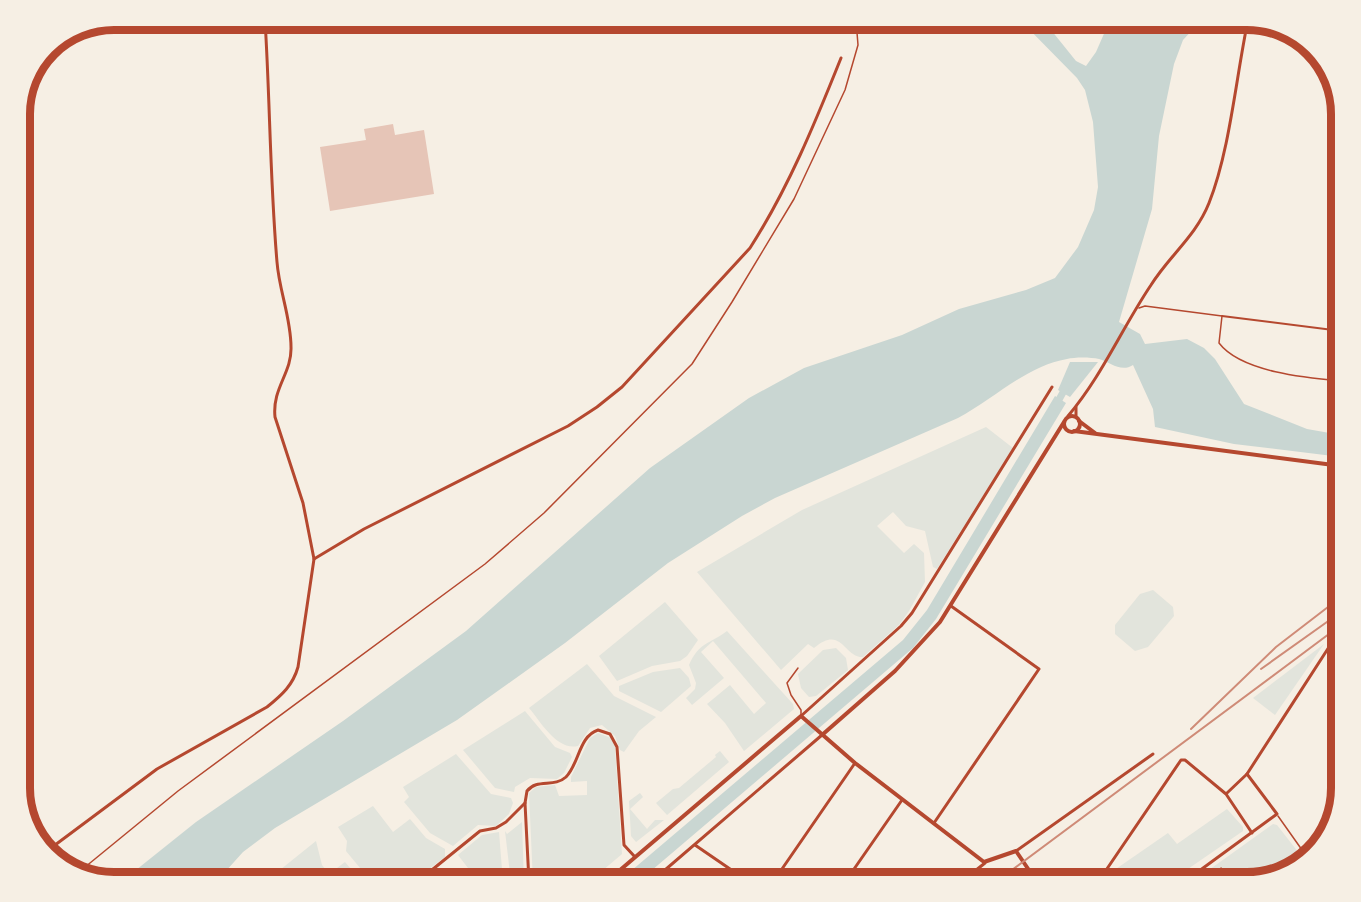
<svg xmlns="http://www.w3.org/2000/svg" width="1361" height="902" font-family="'Zilla Slab',serif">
<rect width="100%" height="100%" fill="#f6efe4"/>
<g fill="#e2e4dc">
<path d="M1341 213V283L1329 280Z"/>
<path d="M986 427 1013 448 937 569 933 567 925 531 906 526 893 512 877 526 904 553 914 544 924 553 925 582 909 611 899 625 863 657C844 658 842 624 814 648L808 644 781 670 697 572 802 510Z"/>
<path d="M1153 590 1173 607 1174 616 1148 647 1135 651 1115 634V625L1140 594Z"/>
<path d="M665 602 698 640 687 656 680 661 652 666 617 681 599 656Z"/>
<path d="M727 631 793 704 794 709 744 751 725 723 707 704 730 685 754 714 766 703 713 641 701 652 724 678 692 705 686 698 695 689 696 683 689 665C699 642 710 644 727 631Z"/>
<path d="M1324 644 1275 715 1253 698Z"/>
<path d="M836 648 846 658 848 670 816 696 809 697 801 688 798 674 823 650Z"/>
<path d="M587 664 614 696 656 717 639 731 624 752 620 750 615 736 602 725 590 728 578 746C557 751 541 722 529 708Z"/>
<path d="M680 668 689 678 691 686 661 712 619 691V686L653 672Z"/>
<path d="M525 711 555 747 570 753 572 757 564 773 557 779 530 778 515 787 514 792 495 788 463 750Z"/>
<path d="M598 733 611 738 615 747 622 854 589 882H533L529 793 536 787 555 785 559 796 587 795V781L571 782V777L590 738Z"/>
<path d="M720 751 729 762 667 815 656 803 673 789 679 788 716 757 715 755Z"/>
<path d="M456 754 491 794 511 798 513 803 509 814 496 826 478 825 453 846 430 833 404 802 409 797 403 787Z"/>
<path d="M640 793 643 797 630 809 647 829 655 820H664L636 842 631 836 629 801Z"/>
<path d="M373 806 393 832 410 819 426 838 445 849V857L412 882 370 880 346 851 347 841 338 827Z"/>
<path d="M1227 809 1243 827V831L1169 882H1110L1107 880 1113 871 1168 833 1177 844Z"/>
<path d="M522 822 524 882H511L505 831 507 834Z"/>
<path d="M1273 824 1277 825 1302 857V860C1268 886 1233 882 1192 882Z"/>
<path d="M499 832 503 882H450L468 868 458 855 482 835Z"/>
<path d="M316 841 322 865 329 874 345 862 362 882H265Z"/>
</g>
<g fill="#c9d6d2">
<path d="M1020 20H1043L1076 61 1086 66 1096 52 1110 20H1198L1196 26 1183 40 1174 64 1159 136 1152 209 1119 322 1140 334 1145 344 1187 339 1204 348 1215 359 1244 404 1307 429 1341 435V457L1234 444 1155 427 1153 409 1133 365C1121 373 1110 362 1099 359 1090 357 1075 357 1067 359 1026 366 994 399 958 418L775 498 742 516 668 563 565 643 457 720 275 828 243 852 216 882H121L196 822 343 721 466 631 650 468 749 398 804 368 902 335 959 309 1026 290 1055 278 1078 247 1094 210 1098 187 1093 122 1085 90 1077 78Z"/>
<path d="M1070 362H1098L1070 397 1058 390Z"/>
<path d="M1055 396 1066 403 936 619 913 648 638 882H618L903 640 927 610Z"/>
</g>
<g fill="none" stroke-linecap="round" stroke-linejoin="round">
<path stroke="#c9d6d2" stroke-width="2" d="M1199 20 1240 28 1300 36"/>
<path stroke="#c9d6d2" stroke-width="7" d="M1055 407 1067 385"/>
</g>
<path fill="#e6c5b7" d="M393 124 395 135 424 130 434 194 330 211 320 147 366 140 364 129Z"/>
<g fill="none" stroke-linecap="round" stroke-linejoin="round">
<path stroke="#b5482f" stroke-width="1.5" d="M79 872 178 791 485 564 544 513 692 364 732 302 794 199 845 90 858 45 856 20"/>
<g stroke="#b5482f" stroke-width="1.5">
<path d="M1139 308 1145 306 1222 316 1219 343C1241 372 1307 378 1341 381"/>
<path d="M798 668 787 683 791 695 801 710V716"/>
<path d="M1278 816 1307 857"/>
<path d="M1221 868 1231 882"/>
</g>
<path stroke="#b5482f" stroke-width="2" d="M1222 316 1341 331"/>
<g stroke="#b5482f" stroke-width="3">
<path d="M1068 416C1102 376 1122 328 1151 285 1169 256 1196 236 1209 203 1230 150 1236 77 1248 20"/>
<path d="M1076 417V407"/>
<path d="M314 559 364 529 568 426 597 407 622 387 750 248C788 189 815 123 841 58"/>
<path d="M801 716 901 626 912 613 1052 387"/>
<path d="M1227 793 1247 774 1329 647 1341 636"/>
<path d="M934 823 1039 669 951 606"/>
<path d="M695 845 749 882"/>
<path d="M47 851 157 769 267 707C282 695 293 685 298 667L314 559 303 503 275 417C272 388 292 373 291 347 291 318 279 290 277 262 270 181 270 100 265 20"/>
<path d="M1016 851 1153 754"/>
<path d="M656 878 660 882"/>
<path d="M417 882 480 831 496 828 506 822 525 803"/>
<path d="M529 882 525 803 527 791C537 778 554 788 566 777 579 764 579 736 598 730L610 734 617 747 624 845 635 857"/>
<path d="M651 882 822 735"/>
<path d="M773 882 855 763"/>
<path d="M845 882 902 800"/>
<path d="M961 882 985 863"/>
<path d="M1098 882 1181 760H1185L1226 794 1252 833"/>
<path d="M1184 882 1277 814 1247 774"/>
</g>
<g stroke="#b5482f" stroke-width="4">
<circle cx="1072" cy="424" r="8"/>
<path d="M1079 421 1095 433"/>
<path d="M1074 431 1341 466"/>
<path d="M822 735 895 671 940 622 1064 422"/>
<path d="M606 882 801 716 855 763 984 862 1016 851 1037 882"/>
</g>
<g stroke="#cf8b77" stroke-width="2">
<path d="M1261 669 1341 612"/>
<path d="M1191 729 1276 647 1341 597"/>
<path d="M996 882 1341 625"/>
</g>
</g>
<path d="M0 0H1361V902H0ZM114 30H1247A84 84 0 0 1 1331 114V788A84 84 0 0 1 1247 872H114A84 84 0 0 1 30 788V114A84 84 0 0 1 114 30Z" fill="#f6efe4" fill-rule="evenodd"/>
<path fill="none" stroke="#b5482f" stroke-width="8" d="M114 30H1247A84 84 0 0 1 1331 114V788A84 84 0 0 1 1247 872H114A84 84 0 0 1 30 788V114A84 84 0 0 1 114 30Z"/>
</svg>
